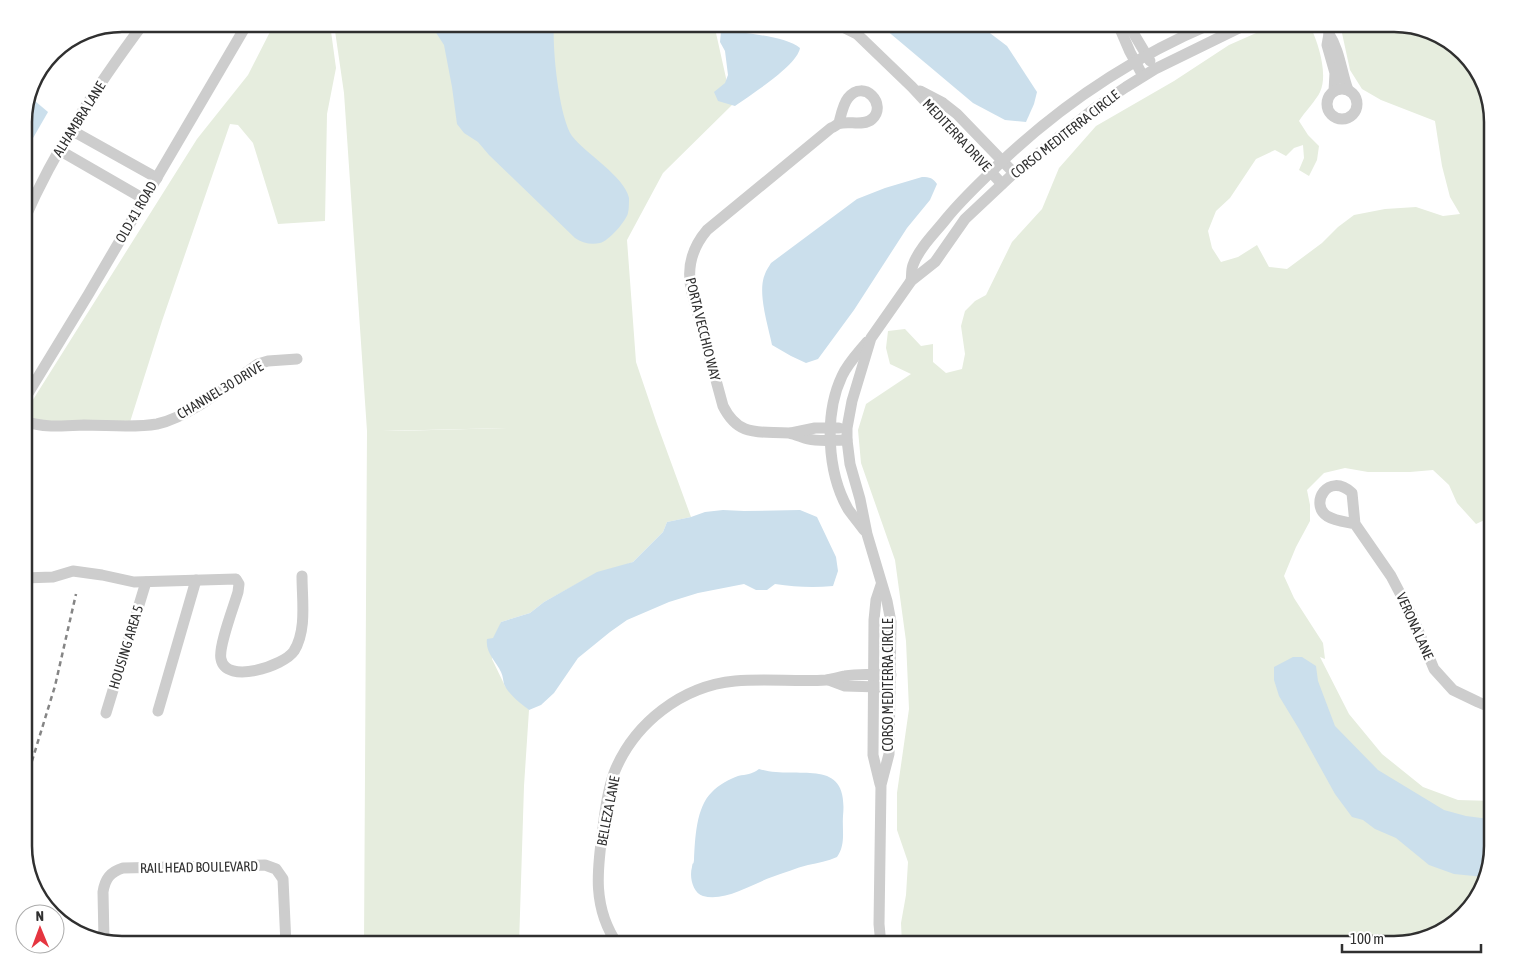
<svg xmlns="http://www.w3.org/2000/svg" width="1517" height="969" font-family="'Asap Condensed',sans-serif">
<rect width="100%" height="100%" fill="#fff"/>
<g fill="#e6edde" fill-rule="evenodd">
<path d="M274 24H330L336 68 327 114 325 221 278 224 253 143 238 125 230 124 162 321 130 422 96 427 24 428V414L197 139 248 75Z"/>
<path d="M334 24H714L732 105 663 173 627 240 636 362 657 424 691 517 667 522 663 532 633 562 582 581 544 602 530 613 501 622 492 659 505 686 529 710 524 786 519 945H364L367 431 344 93ZM507 428 395 431H382Z"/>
<path d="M1295 24 1312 30C1319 46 1328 75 1320 92 1317 99 1304 113 1299 121L1308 135 1319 146 1317 160 1309 176 1299 170 1304 158 1303 145 1294 148 1286 156 1275 150 1256 159 1230 198 1216 211 1208 231 1212 248 1221 262 1238 257 1257 245 1269 267 1287 269 1322 243 1338 227 1354 215 1385 209 1416 207 1443 216 1460 214 1450 197 1442 166 1435 121 1381 100 1362 89 1350 70 1340 24H1394L1449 40 1480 74 1493 123V516L1476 524 1457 503 1449 485 1433 470 1410 472H1368L1345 468 1324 473 1307 490 1310 505V521L1296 547 1284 576 1294 598 1323 643 1325 659 1320 657 1349 714 1382 754 1423 787 1458 800 1493 801V846L1477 901 1443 932 1394 945H902L901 923 906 895 908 862 897 830V793L909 709 906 641 895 560 861 463 858 430 866 404 911 374 890 364 886 348 888 331 905 329 921 346 933 344V362L946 373 962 369 965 354 961 326 965 311 975 301 986 295 1012 242 1042 209 1059 168 1096 126 1174 81 1229 45 1272 26Z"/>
</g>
<g fill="#cbdfec">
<path d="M426 24H554C552 48 559 117 572 136 585 153 625 177 629 198 629 202 629 209 628 213 626 221 609 241 600 243 591 245 582 243 575 238L489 155 478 142 464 133 457 124 452 87 444 45 433 28Z"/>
<path d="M879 24H978L1007 46 1037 92 1034 104 1026 122 1005 120 973 103Z"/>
<path d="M721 31C740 32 786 36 800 48 797 66 750 95 735 106L718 101 714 92 725 83 728 75 725 51 720 42Z"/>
<path d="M29 96 48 112 29 145 24 143V117Z"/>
<path d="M922 177C930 177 933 178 937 184L930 200 907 228 854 310 818 359 806 363 791 356 772 345C768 325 757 292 765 274 766 270 769 267 771 263L857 199 885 188Z"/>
<path d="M723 510 744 511 800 510 817 517 836 557 838 571 833 586C813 588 795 587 775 584L767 590H756L744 584 698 593 669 602 627 620 610 632 578 658 554 693 541 705 529 710C521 704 508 694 504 684 503 680 503 676 501 672 496 661 485 653 487 639L493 638 501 622 530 613 544 602 597 572 633 562 663 532 667 522 691 517 705 512Z"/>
<path d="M1293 657H1302L1316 666 1318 681 1335 726 1378 770 1444 810 1466 816 1489 819 1493 818V846L1484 877 1454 874 1429 865 1396 838 1375 829 1363 820 1352 817 1335 794 1299 729 1279 696 1274 680V667Z"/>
<path d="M759 769C797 781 849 754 843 816 842 831 846 844 837 857 828 861 818 863 808 865 796 868 784 873 772 877 752 884 725 902 703 896 693 893 689 877 692 867 693 860 693 867 694 860 695 839 696 807 712 792 718 785 730 779 738 776 747 774 751 775 759 769Z"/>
</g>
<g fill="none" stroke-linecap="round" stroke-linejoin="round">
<g stroke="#cdcdcd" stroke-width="11">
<path d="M837 24 857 34 912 87 1002 184"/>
<path d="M1118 24 1130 52 1143 76"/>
<path d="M1128 24 1150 61"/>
<path d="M1328 24 1329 34 1327 45 1335 73 1334 91"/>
<path d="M1329 34C1340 51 1341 71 1348 90"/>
<circle cx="1342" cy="104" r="15"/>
<path d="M920 91 943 103 957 114 1014 173"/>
<path d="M839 123C841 115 843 104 848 98 864 78 888 105 872 119 863 127 848 120 838 124 836 125 834 127 831 128L707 230C691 249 686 269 692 292L723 406C739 438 759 431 789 433 795 434 801 437 808 439 820 442 834 440 847 440"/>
<path d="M71 130 157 178"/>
<path d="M59 150 144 199"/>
<path d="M24 220C55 149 97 86 143 24"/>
<path d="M911 281C912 276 911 270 913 265 919 248 935 233 946 219 962 199 981 182 999 164 1061 105 1133 57 1211 24"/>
<path d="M24 400 88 295 247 24"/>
<path d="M24 421C42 428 65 426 84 425 108 425 134 428 157 424 190 417 231 383 258 364L268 361 297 359"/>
<path d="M791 433 815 428H839"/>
<path d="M1355 524C1346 522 1335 521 1327 516 1309 504 1328 471 1352 493L1355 524 1391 576 1413 618 1434 669 1453 690 1478 702 1485 705 1493 706"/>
<path d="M864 530C859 523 853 516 848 509 827 472 824 414 842 376 848 363 858 353 867 342"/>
<path d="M24 578 53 577 73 571 102 575 134 582 236 579 239 584 238 592C234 606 218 647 221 659 226 685 284 666 294 651 307 630 302 600 302 576"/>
<path d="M829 680 845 686 879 687"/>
<path d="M158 711 196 580"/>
<path d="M106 713 146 582"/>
<path d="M880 784 873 755 874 620 876 600 881 585"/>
<path d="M104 940 103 892C105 879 110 872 123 868L265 865 276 869 283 879 286 945"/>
<path d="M618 945C592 908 597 870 603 828 605 810 608 790 614 773 634 723 682 686 735 681 766 678 796 682 826 680 833 679 839 677 845 676 860 673 876 675 891 675"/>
<path d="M881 945 879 924 881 785 889 754 891 622 887 601 867 534 860 499 850 464 847 440V428L852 401 871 338 911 281 935 262 965 219 1014 173 1095 108 1126 87 1155 69 1247 24"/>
</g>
<path stroke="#858585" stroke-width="2.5" stroke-dasharray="5 4" stroke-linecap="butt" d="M24 787 55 686 76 594"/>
</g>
<g text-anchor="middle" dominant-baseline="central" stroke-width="5" stroke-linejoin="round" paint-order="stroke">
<g font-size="14" fill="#303030" stroke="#fff">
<text transform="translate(79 119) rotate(-58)">ALHAMBRA LANE</text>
<text transform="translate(1065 134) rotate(-38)">CORSO MEDITERRA CIRCLE</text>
<text transform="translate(957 135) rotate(47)">MEDITERRA DRIVE</text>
<text transform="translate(136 212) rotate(-60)">OLD 41 ROAD</text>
<text transform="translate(703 329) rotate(76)">PORTA VECCHIO WAY</text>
<text transform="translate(220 390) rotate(-31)">CHANNEL 30 DRIVE</text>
<text transform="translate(1415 626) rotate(66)">VERONA LANE</text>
<text transform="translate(126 647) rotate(-73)">HOUSING AREA 5</text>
<text transform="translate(888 685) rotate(-90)">CORSO MEDITERRA CIRCLE</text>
<text transform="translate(608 811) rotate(-79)">BELLEZA LANE</text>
<text transform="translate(199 867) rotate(-1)">RAIL HEAD BOULEVARD</text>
</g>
</g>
<path d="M0 0H1517V969H0ZM122 32H1394A90 90 0 0 1 1484 122V846A90 90 0 0 1 1394 936H122A90 90 0 0 1 32 846V122A90 90 0 0 1 122 32Z" fill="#fff" fill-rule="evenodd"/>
<path fill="none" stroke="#303030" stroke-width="2.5" d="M122 32H1394A90 90 0 0 1 1484 122V846A90 90 0 0 1 1394 936H122A90 90 0 0 1 32 846V122A90 90 0 0 1 122 32Z"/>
<g transform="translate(40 929) rotate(359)"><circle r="24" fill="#ffffff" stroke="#acacac"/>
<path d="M0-4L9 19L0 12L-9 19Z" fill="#e53540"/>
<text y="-8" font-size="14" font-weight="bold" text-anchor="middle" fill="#303030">N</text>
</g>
<path d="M1342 944v8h139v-8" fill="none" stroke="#303030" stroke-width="2.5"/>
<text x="1350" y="944" font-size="15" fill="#303030" stroke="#ffffff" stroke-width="4" paint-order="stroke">100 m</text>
</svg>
